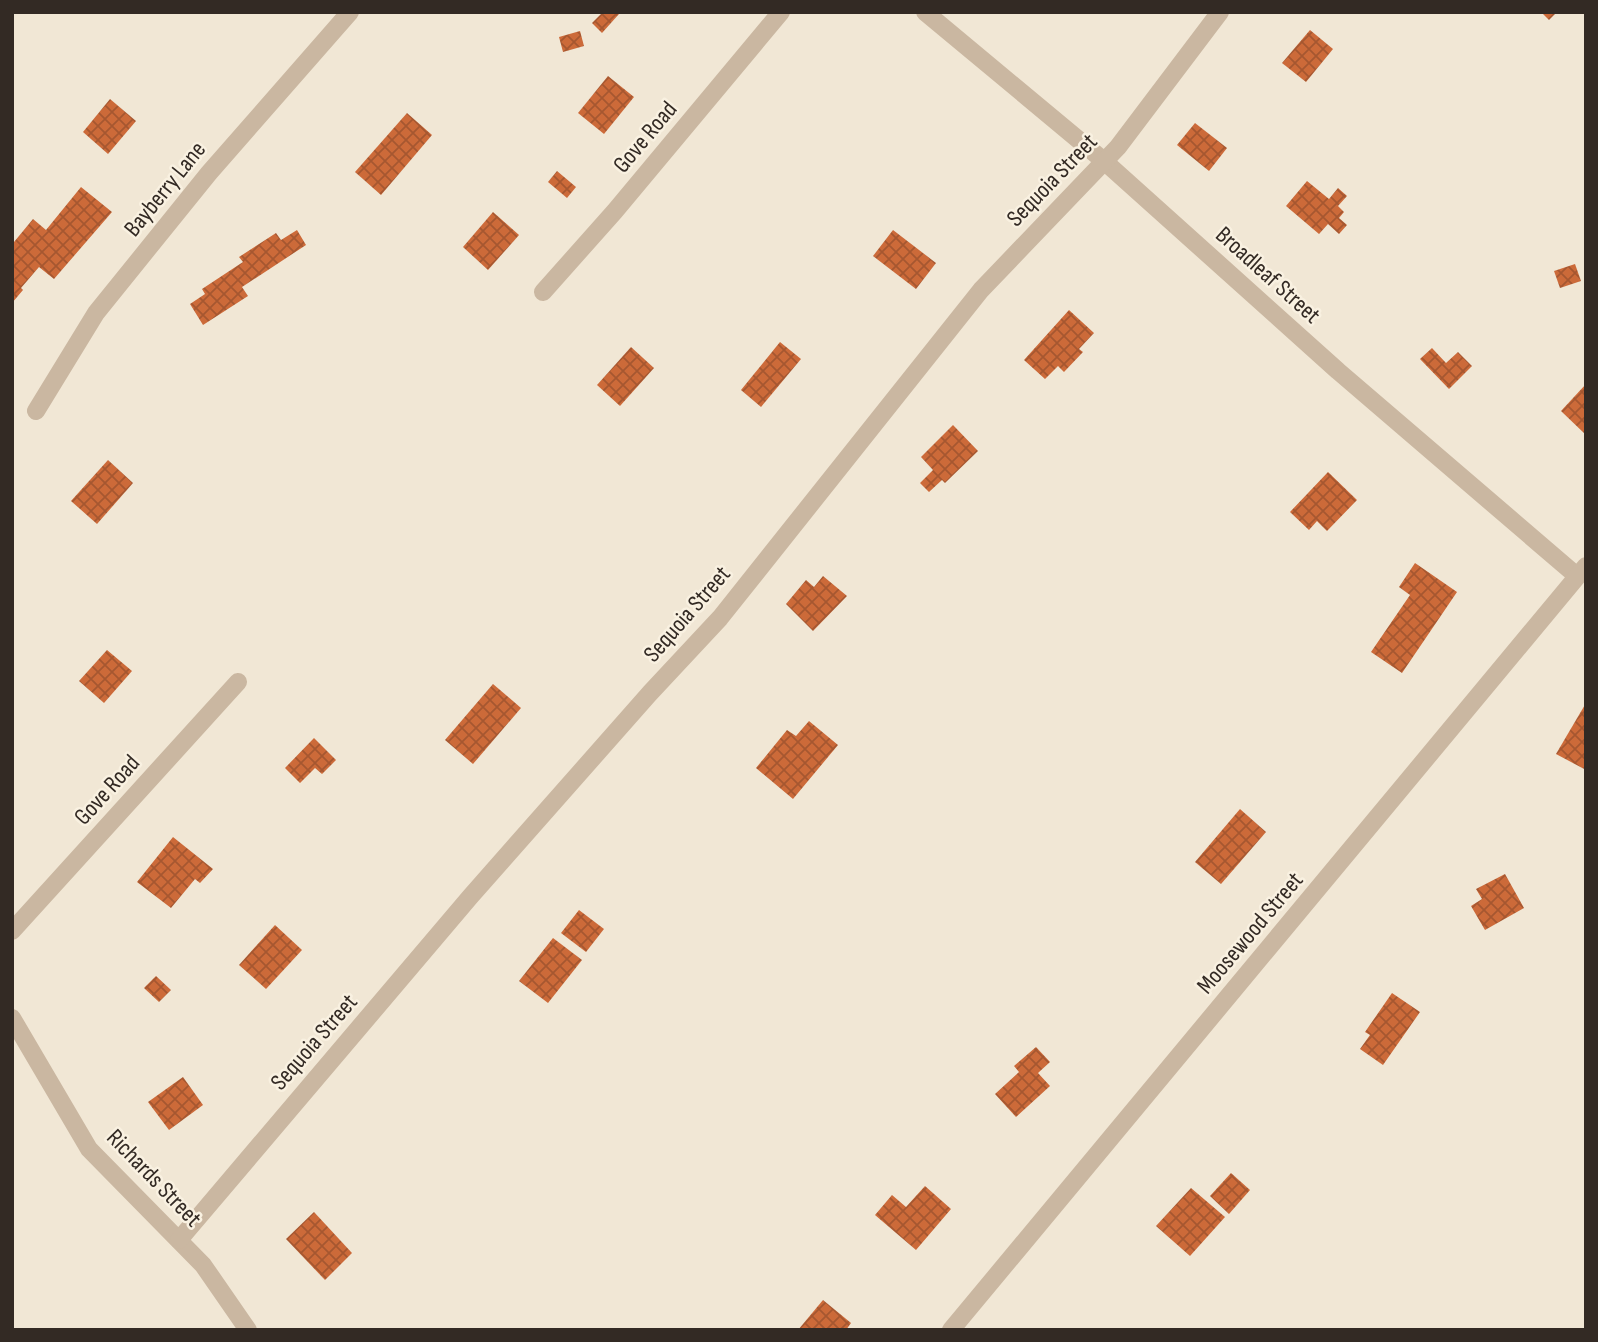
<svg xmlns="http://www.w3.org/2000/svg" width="1598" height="1342" font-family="'Sofia Sans Condensed',sans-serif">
<defs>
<pattern id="building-cross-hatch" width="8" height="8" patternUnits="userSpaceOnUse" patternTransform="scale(1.75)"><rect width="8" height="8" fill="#cc6a39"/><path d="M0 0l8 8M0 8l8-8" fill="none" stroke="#a65730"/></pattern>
</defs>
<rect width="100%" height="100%" fill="#f1e7d5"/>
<g fill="url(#building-cross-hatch)">
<path d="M603 12H617L619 14 602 33 592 23Z"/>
<path d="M1541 12H1557L1549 20Z"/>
<path d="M1310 30 1333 49 1306 82 1282 63Z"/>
<path d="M580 31 584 46 563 52 559 37Z"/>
<path d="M608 76 634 97 604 134 578 113Z"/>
<path d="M110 99 136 121 108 154 83 132Z"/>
<path d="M407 113 432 135 381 195 355 172Z"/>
<path d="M1195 123 1227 148 1209 171 1177 145Z"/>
<path d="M557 171 576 187 567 198 548 182Z"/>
<path d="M1307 181 1329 199 1338 188 1347 196 1338 206 1344 212 1339 218 1347 225 1339 234 1328 224 1319 234 1286 206Z"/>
<path d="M81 187 112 212 54 279 39 267 21 288 23 290 12 303V240L14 242 33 219 46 230Z"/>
<path d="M493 212 519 235 488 270 463 247Z"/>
<path d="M297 230 306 245 242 287 248 296 203 325 190 304 205 294 202 289 243 262 239 257 276 233 281 240Z"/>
<path d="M893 230 936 263 916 289 873 256Z"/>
<path d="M1575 264 1581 281 1560 288 1554 271Z"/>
<path d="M1069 310 1094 333 1079 349 1083 352 1064 372 1058 366 1045 379 1024 360Z"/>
<path d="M780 342 801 359 761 407 741 390Z"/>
<path d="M631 347 654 368 620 406 597 385Z"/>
<path d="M1432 348 1446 363 1458 352 1472 366 1449 389 1420 359Z"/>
<path d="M1586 384V435L1561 411Z"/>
<path d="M953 425 978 451 945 483 942 480 929 492 920 483 933 470 921 457Z"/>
<path d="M108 460 133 483 97 524 71 501Z"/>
<path d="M1328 472 1357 500 1327 531 1317 521 1309 530 1290 512Z"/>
<path d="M1415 563 1457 592 1402 673 1371 652 1410 595 1399 587Z"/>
<path d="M823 576 847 596 813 631 786 604 806 580 814 587Z"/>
<path d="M107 650 132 671 104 703 79 681Z"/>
<path d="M493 684 521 708 473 764 445 740Z"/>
<path d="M1586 703V770L1556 754Z"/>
<path d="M809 721 838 745 793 799 756 768 787 730 796 736Z"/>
<path d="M314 738 336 760 322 774 315 768 300 783 285 768Z"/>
<path d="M1240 809 1266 832 1221 884 1195 862Z"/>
<path d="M173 837 213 869 200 883 195 879 171 908 137 882Z"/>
<path d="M1505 874 1524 908 1485 930 1471 906 1482 899 1476 889Z"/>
<path d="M579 910 604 929 586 952 561 933Z"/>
<path d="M275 925 302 950 266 989 239 965Z"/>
<path d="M553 938 582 960 548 1003 519 981Z"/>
<path d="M156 976 171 990 159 1002 144 988Z"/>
<path d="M1392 993 1420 1012 1383 1065 1360 1049 1370 1035 1365 1032Z"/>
<path d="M1036 1047 1050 1062 1038 1073 1050 1086 1016 1117 995 1094 1019 1072 1014 1066Z"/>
<path d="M183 1077 203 1105 169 1130 148 1102Z"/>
<path d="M1231 1173 1250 1190 1229 1214 1210 1196Z"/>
<path d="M925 1186 951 1209 916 1250 875 1215 892 1195 906 1207Z"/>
<path d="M1191 1188 1225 1217 1190 1256 1156 1226Z"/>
<path d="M314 1212 352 1253 325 1280 286 1239Z"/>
<path d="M823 1300 851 1323 846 1330H798Z"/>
</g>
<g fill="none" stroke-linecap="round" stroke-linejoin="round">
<g stroke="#cab7a1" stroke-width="18">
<path d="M925 12 1104 161 1338 371 1577 576"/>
<path d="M543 292 615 211 781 12"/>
<path d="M36 411 96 313 209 173 350 12"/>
<path d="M12 931 238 682"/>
<path d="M12 1018 89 1149 203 1265 248 1330"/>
<path d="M179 1240 470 897 650 693 720 618 981 290 1118 147 1220 12"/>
<path d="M951 1330 1586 566"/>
</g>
</g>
<g text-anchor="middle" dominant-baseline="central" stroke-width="5" stroke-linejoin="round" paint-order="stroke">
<g font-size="24" fill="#332a24" stroke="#f9f1e1">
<text transform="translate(645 137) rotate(-50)">Gove Road</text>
<text transform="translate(1052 180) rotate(-46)">Sequoia Street</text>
<text transform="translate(165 189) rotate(-51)">Bayberry Lane</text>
<text transform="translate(1268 275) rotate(42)">Broadleaf Street</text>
<text transform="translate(687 614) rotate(-49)">Sequoia Street</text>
<text transform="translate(107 790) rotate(-48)">Gove Road</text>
<text transform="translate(1250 933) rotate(-50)">Moosewood Street</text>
<text transform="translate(314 1042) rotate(-49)">Sequoia Street</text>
<text transform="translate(154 1178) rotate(46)">Richards Street</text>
</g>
</g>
<rect width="1598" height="1342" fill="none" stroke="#332a24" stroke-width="28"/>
</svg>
